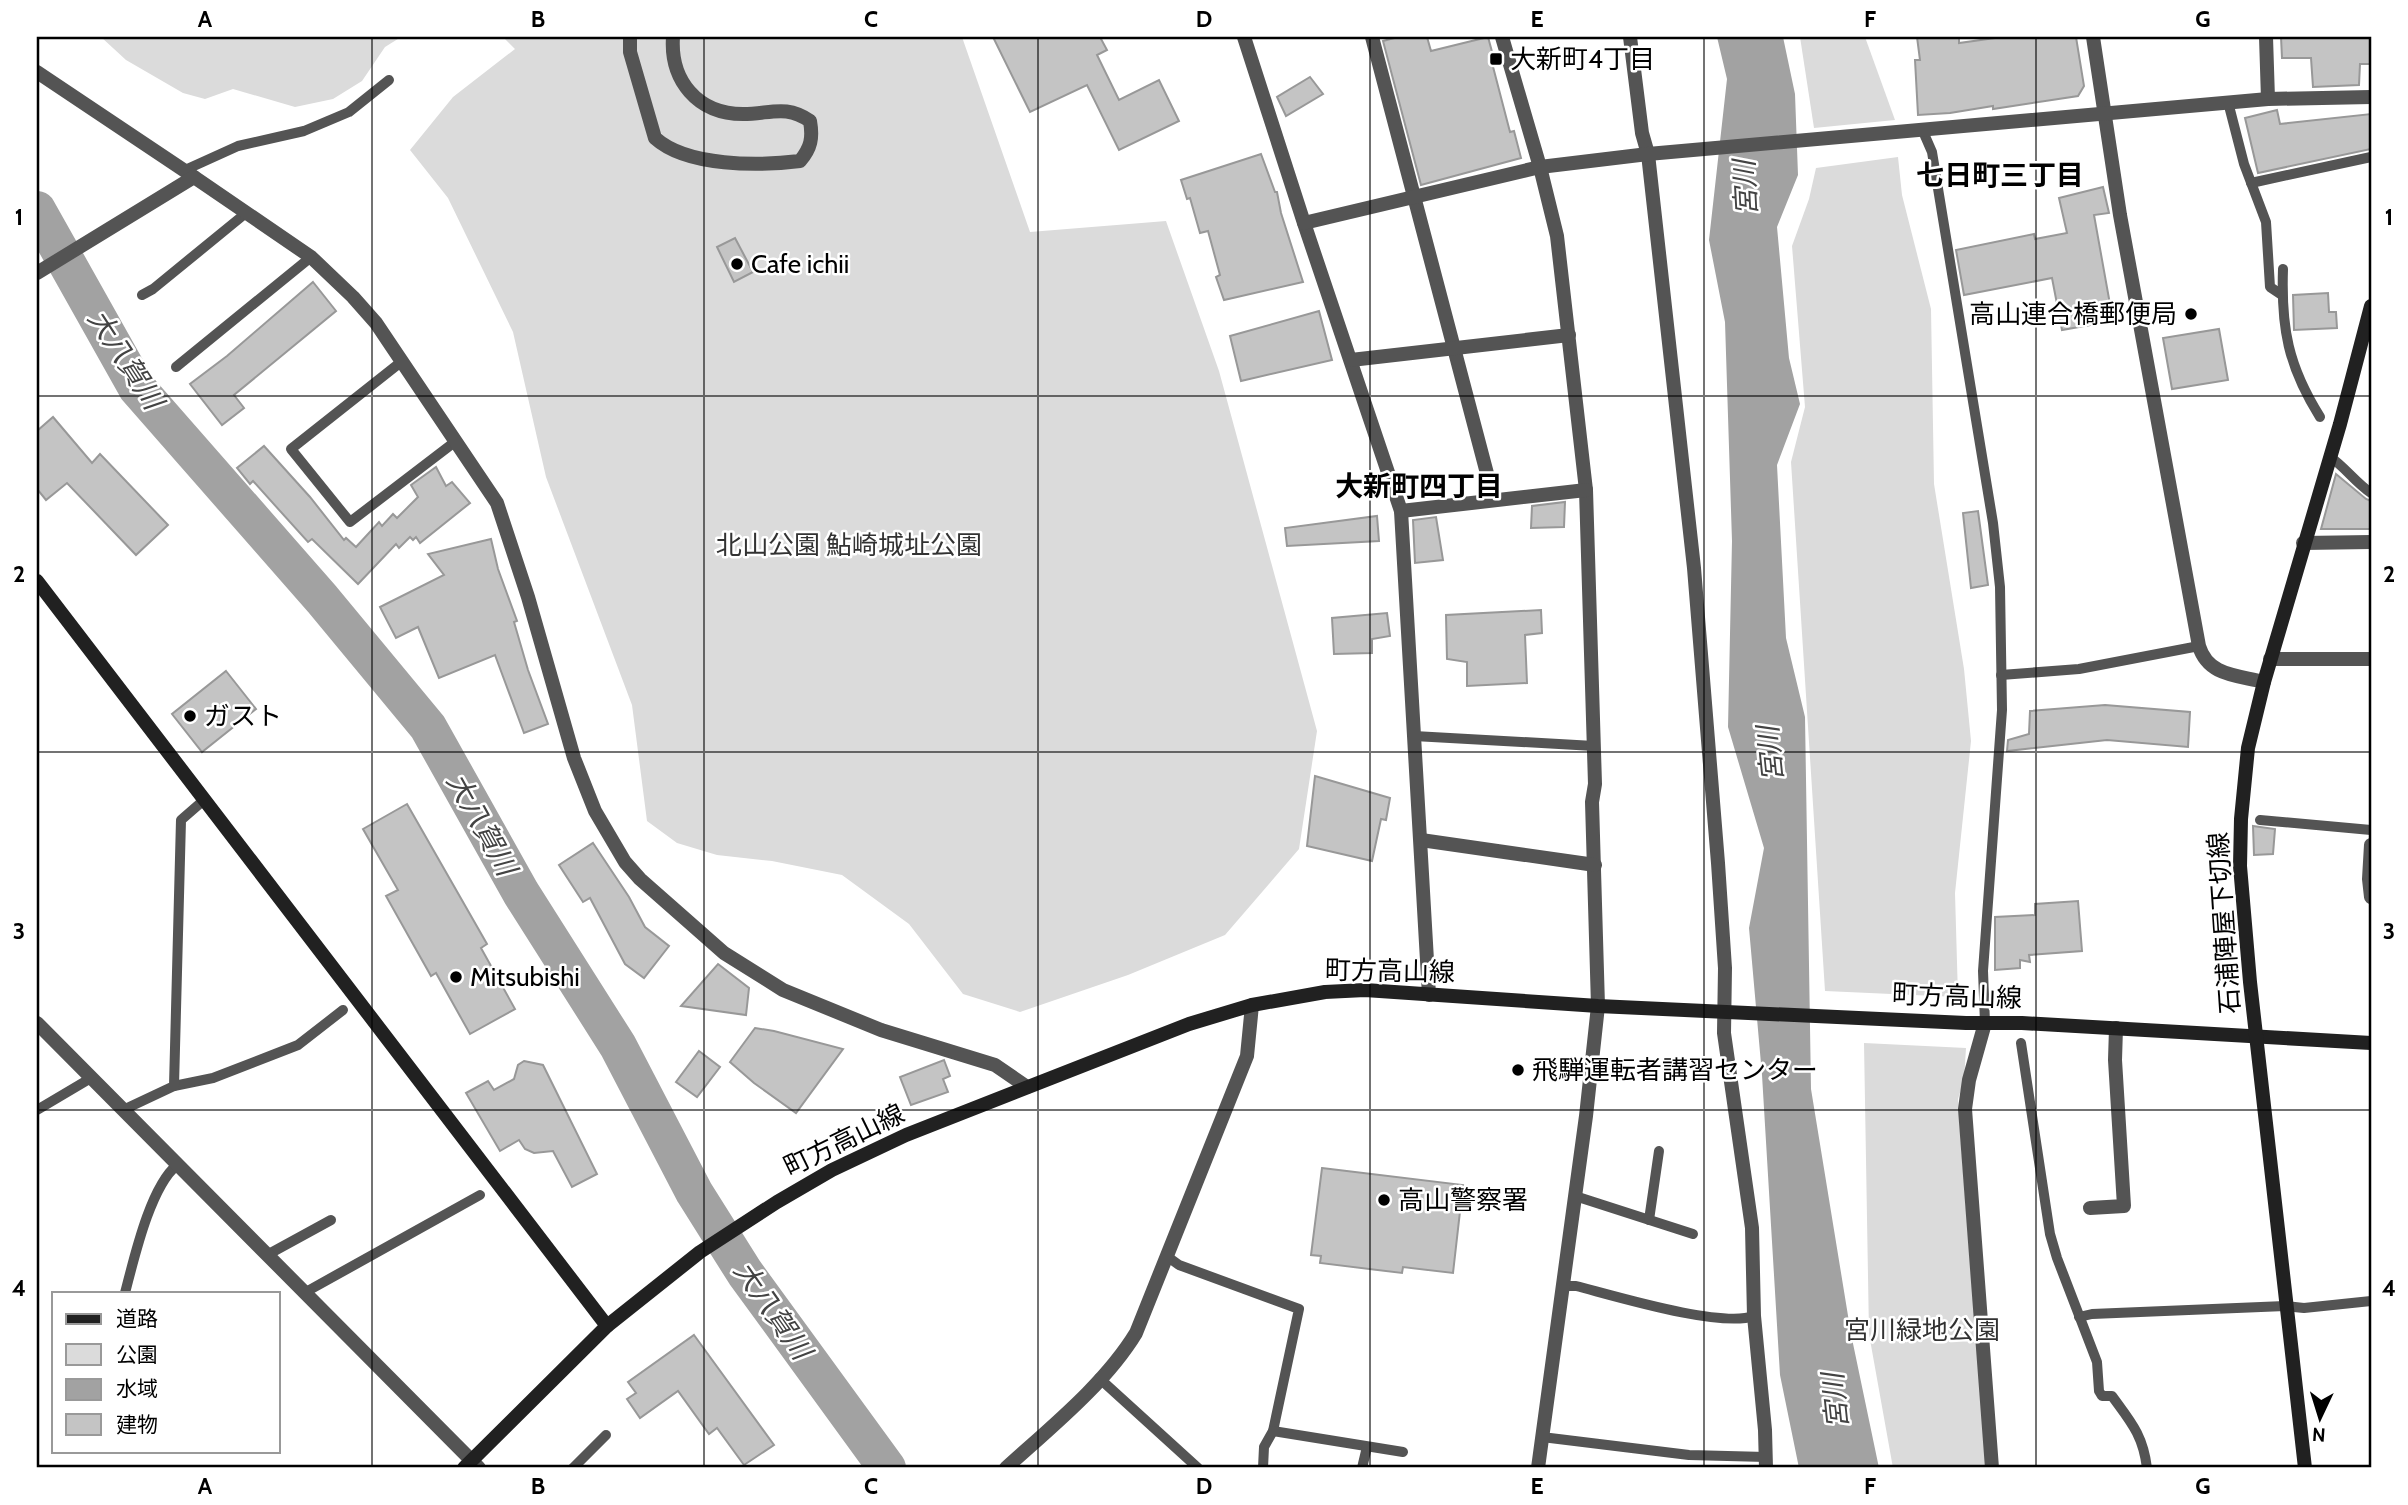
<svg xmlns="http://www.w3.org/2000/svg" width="2408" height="1505" font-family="Cabin,'Noto Sans JP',sans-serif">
<rect width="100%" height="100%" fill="#fff"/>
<g fill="#dbdbdb">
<path d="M101 37H401L385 47 362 81 333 99 295 107 233 89 205 99 183 93 126 60Z"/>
<path d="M503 37H962L1030 232 1166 221 1219 371 1317 731 1299 849 1225 935 1128 975 1020 1012 963 994 909 924 842 875 772 861 717 855 677 843 647 821 632 705 546 477 513 332 448 198 410 150 453 97 515 49Z"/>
<path d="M1800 37H1865L1895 120 1814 128Z"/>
<path d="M1898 157 1902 195 1931 309 1934 484 1964 669 1971 741 1955 893 1958 997 1825 991 1791 462 1805 407 1792 246 1809 199 1816 168Z"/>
<path d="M1864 1043 1966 1048 1964 1080 1958 1099 1960 1131 1986 1468H1893L1869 1334Z"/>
</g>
<path fill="#a2a2a2" d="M1717 37H1783L1795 94 1798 175 1777 227 1789 358 1800 404 1777 465 1786 638 1805 717 1811 1089 1851 1334 1879 1468H1799L1780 1375 1762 1075 1749 928 1764 848 1728 727 1732 541 1725 322 1709 240 1727 79Z"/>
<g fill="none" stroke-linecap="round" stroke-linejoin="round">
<path stroke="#a2a2a2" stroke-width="38" d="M37 210 137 388 322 599 428 727 521 893 618 1046 694 1192 745 1273 887 1468"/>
</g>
<g fill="#c4c4c4" stroke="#989898" stroke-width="2">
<path d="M993 37H1100L1107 50 1097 55 1119 100 1159 80 1179 121 1119 150 1087 85 1030 112Z"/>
<path d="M1398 37H1427L1431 51 1488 37 1494 59H1491L1510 132 1514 131 1521 158 1421 185 1383 41Z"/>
<path d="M1917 37H1959V43L2002 37H2076L2084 86 2078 96 1993 109V106L1950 113 1918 115 1915 60H1920Z"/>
<path d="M2281 37 2371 38V64H2360L2359 85 2313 87 2311 58H2282Z"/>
<path d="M1310 77 1323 94 1286 116 1277 97Z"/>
<path d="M2277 110 2280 124 2371 114V149L2258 173 2245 118Z"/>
<path d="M1261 154 1275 192H1277L1281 213 1303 282 1224 300 1216 277 1220 275 1208 231 1200 233 1190 198 1187 199 1181 180Z"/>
<path d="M2103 187 2109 213 2094 215 2113 321 2062 330 2052 278 1964 295 1956 250 2034 234 2035 239 2067 233 2059 198Z"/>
<path d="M735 238 753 272 734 282 717 247Z"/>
<path d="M313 282 336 311 234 395 244 408 222 425 190 384 227 356Z"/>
<path d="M2328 293 2329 312H2336L2337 328 2294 330 2293 295Z"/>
<path d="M1319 311 1332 360 1241 381 1230 336Z"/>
<path d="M2219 329 2228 380 2172 389 2163 338Z"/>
<path d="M53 417 92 463 100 454 168 525 136 555 67 483 46 500 37 489V431Z"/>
<path d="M264 446 310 497 344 540 346 538 356 547 379 522 382 526 393 514 397 518 418 497 411 485 436 467 446 486 452 482 470 503 420 543 416 537 413 540 410 537 399 548 396 544 358 584 312 539 308 542 253 481 250 484 237 468Z"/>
<path d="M2336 474 2366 499 2371 501V529H2321Z"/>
<path d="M1565 502 1564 527 1531 528 1532 506Z"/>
<path d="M1978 511 1988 585 1971 588 1963 513Z"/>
<path d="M1377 516 1379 541 1287 546 1285 528Z"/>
<path d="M1436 517 1443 560 1415 563 1413 520Z"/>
<path d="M491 539 498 569 517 621 514 622 528 670 548 724 524 733 495 655 439 678 418 627 396 638 380 607 444 575 428 554Z"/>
<path d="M1541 610 1542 633 1525 635 1527 683 1467 686V662L1447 659 1446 615Z"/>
<path d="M1387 613 1390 636 1372 639V653L1334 654 1332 618Z"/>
<path d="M226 671 256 709 202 752 172 714Z"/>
<path d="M2105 705 2190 712 2188 747 2107 740 2007 751 2008 740 2029 734 2030 711Z"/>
<path d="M1315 776 1390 798 1386 820 1381 819 1372 861 1307 846Z"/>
<path d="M407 804 487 944 481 948 515 1009 470 1034 436 973 431 976 386 896 398 890 363 829Z"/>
<path d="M2253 826 2275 829 2273 854 2254 855Z"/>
<path d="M593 843 629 897 645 927 669 946 644 978 625 964 590 898 583 902 559 865Z"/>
<path d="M2078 901 2082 951 2029 955 2030 962 2020 960V968L1995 970V917L2035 915V904Z"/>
<path d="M718 964 749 988 746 1015 681 1006Z"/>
<path d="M755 1028 774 1031 843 1049 796 1113 754 1083 730 1062Z"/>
<path d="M699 1051 720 1067 697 1097 676 1082Z"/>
<path d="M944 1060 950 1076 943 1079 948 1092 911 1105 900 1077Z"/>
<path d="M524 1061 543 1065 597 1174 572 1187 553 1151 534 1153 525 1149 519 1140 500 1151 466 1093 488 1081 494 1090 514 1079 518 1065Z"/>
<path d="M1322 1168 1463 1185 1453 1273 1403 1267 1402 1273 1320 1263 1321 1256 1311 1255Z"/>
<path d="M694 1335 774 1445 744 1465 717 1428 709 1434 678 1391 640 1418 627 1399 636 1393 628 1382Z"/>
</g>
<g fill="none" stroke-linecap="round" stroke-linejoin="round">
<g stroke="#545454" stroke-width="10">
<path d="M2228 102 2244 164 2266 222 2270 287 2282 295"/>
<path d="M1922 129 1932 152 1993 523 2000 587 2002 710 1983 971 1985 1023"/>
<path d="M185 170 238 146 304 131 349 112 389 80"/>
<path d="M2251 183 2371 157"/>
<path d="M2283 269C2281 328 2288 366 2320 417"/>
<path d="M142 295 153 289 246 213"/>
<path d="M401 362 291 449 350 522 456 441"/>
<path d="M176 367 311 257"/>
<path d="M2329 456C2345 467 2355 482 2371 493"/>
<path d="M2001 675 2079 669 2199 646"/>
<path d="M1414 736 1594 746"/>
<path d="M2260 820 2371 830"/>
<path d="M2021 1043 2050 1234 2057 1258 2097 1362 2099 1391 2102 1396H2112C2131 1422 2143 1435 2147 1468"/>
<path d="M174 1086 213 1078 298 1045 343 1010"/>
<path d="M37 1110 91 1078"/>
<path d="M123 1110 174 1086 181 820 204 800"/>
<path d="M1575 1196 1693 1234"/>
<path d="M1649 1220 1659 1151"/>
<path d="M267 1255 331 1220"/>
<path d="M1168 1257 1179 1265 1299 1309 1273 1431 1264 1447 1263 1468"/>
<path d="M1563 1286H1576C1615 1296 1720 1328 1754 1316"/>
<path d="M125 1293C134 1259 150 1187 177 1165"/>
<path d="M304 1293 480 1195"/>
<path d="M2079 1317 2092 1314 2285 1306 2304 1308 2371 1301"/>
<path d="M1099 1378 1198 1468"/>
<path d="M1273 1431 1403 1452"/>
<path d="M1542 1437 1689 1455 1766 1457"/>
<path d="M573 1468 606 1435"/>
<path d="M1362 1468 1367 1447"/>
</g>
<g stroke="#545454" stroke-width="14">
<path d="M630 37V52L655 138C687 167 759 166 800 161 811 148 813 138 810 121 786 104 770 114 743 114 697 114 670 80 673 37"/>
<path d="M1244 37 1304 223 1401 511 1429 995"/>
<path d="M1372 37 1494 500"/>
<path d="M1502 37 1540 167 1557 236 1586 490 1595 784 1592 802 1598 1006 1586 1116 1538 1468"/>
<path d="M1630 37 1642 133 1648 154 1694 568 1718 863 1725 968 1724 1033 1752 1228 1754 1316 1765 1430 1766 1468"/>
<path d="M2093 37 2120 215 2199 646C2208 676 2237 675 2264 682"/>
<path d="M2266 37 2268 99"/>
<path d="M37 72 194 177"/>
<path d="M1304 223 1540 167 1648 154 2268 99 2371 97"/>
<path d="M37 273 194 177 311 257 353 297 376 323 497 503 528 597 574 758 595 811 625 862 640 879 724 953 783 990 881 1030 995 1065 1027 1087"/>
<path d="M1351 360 1569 335"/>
<path d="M1401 511 1586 490"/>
<path d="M2303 543 2371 542"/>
<path d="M2270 659H2371"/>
<path d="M1421 840 1595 865"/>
<path d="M2371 845 2369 879 2371 897"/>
<path d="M37 1023 479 1468"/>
<path d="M1985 1023 1969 1080 1965 1109 1992 1468"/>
<path d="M2090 1208 2124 1206 2115 1060 2116 1028"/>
<path d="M1006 1468C1050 1428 1105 1384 1136 1333L1247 1056 1252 1005"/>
</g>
<g stroke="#212121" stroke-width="14">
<path d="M37 581 607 1326"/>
<path d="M464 1468 607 1326 700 1252 777 1202 832 1170 906 1135 1189 1024 1252 1005 1325 992 1365 990 1598 1006 1966 1023H2022L2371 1043"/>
<path d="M2305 1468 2250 982 2240 866 2241 819 2248 748 2264 682 2340 424 2371 306"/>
</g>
</g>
<path fill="none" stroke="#000" stroke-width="2" stroke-opacity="0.55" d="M372 37V1468M704 37V1468M1038 37V1468M1370 37V1468M1704 37V1468M2036 37V1468M37 396H2371M37 752H2371M37 1110H2371"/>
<g fill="#000" stroke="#fff" stroke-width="2.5">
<rect x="1489" y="52" width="14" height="14" rx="3.5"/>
<circle cx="737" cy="264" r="7"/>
<circle cx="2191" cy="314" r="7"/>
<circle cx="190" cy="716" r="7"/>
<circle cx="456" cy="977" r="7"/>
<circle cx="1518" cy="1070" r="7"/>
<circle cx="1384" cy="1200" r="7"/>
</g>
<g text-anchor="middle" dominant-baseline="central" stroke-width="5" stroke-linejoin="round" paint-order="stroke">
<g font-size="26" fill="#000" stroke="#fff" text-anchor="start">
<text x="1510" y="59">大新町4丁目</text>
<text x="751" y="264">Cafe ichii</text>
<text x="2177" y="314" text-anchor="end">高山連合橋郵便局</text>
<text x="204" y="716">ガスト</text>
<text x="470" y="977">Mitsubishi</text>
<text x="1532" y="1070">飛騨運転者講習センター</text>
<text x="1398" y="1200">高山警察署</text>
</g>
<g font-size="26" fill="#323232" stroke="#fff">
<text x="849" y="545">北山公園 鮎崎城址公園</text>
<text x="1922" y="1330">宮川緑地公園</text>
</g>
<g font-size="26" fill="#000" stroke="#fff">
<text transform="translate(2224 923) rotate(-94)">石浦陣屋下切線</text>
<text transform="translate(1390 971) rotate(1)">町方高山線</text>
<text transform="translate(1957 996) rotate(2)">町方高山線</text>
<text transform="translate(844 1140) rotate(-26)">町方高山線</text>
</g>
<g font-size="28" font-weight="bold" fill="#000" stroke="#fff">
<text x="2000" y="175">七日町三丁目</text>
<text x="1419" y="486">大新町四丁目</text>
</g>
<g font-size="28" font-style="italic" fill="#434343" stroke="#fff">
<text transform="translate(1745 188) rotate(-93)">宮川</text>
<text transform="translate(126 359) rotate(57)">大八賀川</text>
<text transform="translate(1770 754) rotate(-96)">宮川</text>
<text transform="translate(482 824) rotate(61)">大八賀川</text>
<text transform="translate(773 1310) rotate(55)">大八賀川</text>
<text transform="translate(1835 1401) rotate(-96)">宮川</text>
</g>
</g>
<rect width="2408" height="1505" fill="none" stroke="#ffffff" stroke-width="77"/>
<rect x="52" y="1292" width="228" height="161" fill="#ffffff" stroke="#999999" stroke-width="2"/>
<rect x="66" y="1314" width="35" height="10" fill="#212121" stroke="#999999" stroke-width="2"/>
<text x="116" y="1326" font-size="21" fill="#000000">道路</text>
<rect x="66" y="1344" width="35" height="21" fill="#dbdbdb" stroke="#999999" stroke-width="2"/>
<text x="116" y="1362" font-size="21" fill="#000000">公園</text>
<rect x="66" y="1379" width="35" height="21" fill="#a2a2a2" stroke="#999999" stroke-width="2"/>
<text x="116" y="1396" font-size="21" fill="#000000">水域</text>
<rect x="66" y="1414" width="35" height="21" fill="#c4c4c4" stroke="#999999" stroke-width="2"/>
<text x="116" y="1432" font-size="21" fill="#000000">建物</text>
<g transform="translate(2320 1418) rotate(184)" stroke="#ffffff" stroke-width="5" paint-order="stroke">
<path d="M0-5L12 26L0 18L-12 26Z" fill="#000000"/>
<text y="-10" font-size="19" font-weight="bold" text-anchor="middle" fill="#000000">N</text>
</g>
<rect x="38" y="38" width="2332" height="1428" fill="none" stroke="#000" stroke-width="2.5"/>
<g font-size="23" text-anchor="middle" font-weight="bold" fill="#000">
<text x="205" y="27">A</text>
<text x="538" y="27">B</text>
<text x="871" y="27">C</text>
<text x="1204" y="27">D</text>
<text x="1537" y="27">E</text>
<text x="1870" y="27">F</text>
<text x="2203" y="27">G</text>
<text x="19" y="225">1</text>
<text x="2389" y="225">1</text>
<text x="19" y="582">2</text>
<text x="2389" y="582">2</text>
<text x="19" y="939">3</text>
<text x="2389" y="939">3</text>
<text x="19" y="1296">4</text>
<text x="2389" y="1296">4</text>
<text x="205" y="1494">A</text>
<text x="538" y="1494">B</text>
<text x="871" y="1494">C</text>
<text x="1204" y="1494">D</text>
<text x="1537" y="1494">E</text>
<text x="1870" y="1494">F</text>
<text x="2203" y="1494">G</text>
</g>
</svg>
